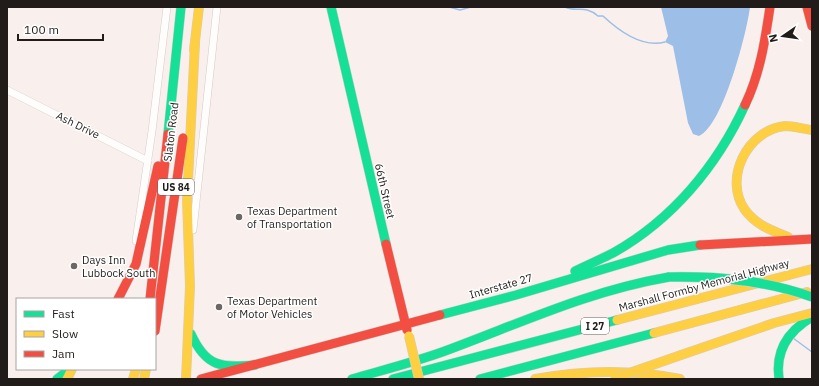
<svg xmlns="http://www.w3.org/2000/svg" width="819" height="386" font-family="'IBM Plex Sans',sans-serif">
<rect width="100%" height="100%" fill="#f9f0ed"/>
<path fill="#9cbee7" d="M661 7H750C747 32 723 126 699 136L693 134 688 123 673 46 665 42 668 36Z"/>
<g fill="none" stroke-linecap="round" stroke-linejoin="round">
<g stroke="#9cbee7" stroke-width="1.5">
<path d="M449 7 460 10 471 7"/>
<path d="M565 7C577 13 584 4 598 16H603C619 31 643 48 665 42"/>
<path d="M793 338 812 352"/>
</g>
<g stroke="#d3ccc9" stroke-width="8">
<g id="street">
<path d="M7 90 148 161"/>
<path d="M193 230 217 7"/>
<path d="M136 241 152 131 167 7"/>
</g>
</g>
<g stroke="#d3ccc9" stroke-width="10">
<g id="fast">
<path d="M331 7 386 244"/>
<path d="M168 134 181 7"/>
<path d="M575 271C588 265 601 259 613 253 672 220 717 166 745 105"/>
<path d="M440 315 516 295 668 250 700 245"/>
<path d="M191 334C206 367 221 368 255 365"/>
<path d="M57 379 70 369"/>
<path d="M352 379C383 370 415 362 445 351 521 323 588 291 669 277"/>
<path d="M393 379 617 320"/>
<path d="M480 379 654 333"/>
<path d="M779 379C775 351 788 331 812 317"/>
</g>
</g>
<g stroke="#d3ccc9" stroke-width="10">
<g id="slow">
<path d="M194 50 199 7"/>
<path d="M788 237C771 230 756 225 745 210 723 179 747 130 785 126 793 126 804 129 812 130"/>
<path d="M617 320 812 269"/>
<path d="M654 333 807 292"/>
<path d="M681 355 774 323 812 313"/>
<path d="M67 379 72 369"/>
<path d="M133 379 136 369"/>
<path d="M144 379 146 369"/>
<path d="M186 379 190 286 187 200 195 43"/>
<path d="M535 379C584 370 631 369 680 379"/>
</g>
</g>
<g stroke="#d3ccc9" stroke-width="10">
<g id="jam">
<path d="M807 7 812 26"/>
<path d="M745 105C760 74 765 41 770 7"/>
<path d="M386 244 407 330"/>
<path d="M700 245 812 239"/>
<path d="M118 299 136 264 158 166"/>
<path d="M150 299 168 134"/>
<path d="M155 331 183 138"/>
<path d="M201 379 440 315"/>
</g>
</g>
<use href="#street" stroke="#fefdfc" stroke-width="7"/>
<use href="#fast" stroke="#16e098" stroke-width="9"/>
<use href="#slow" stroke="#ffcf43" stroke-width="9"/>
<use href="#jam" stroke="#f24e42" stroke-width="9"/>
<g stroke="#d3ccc9" stroke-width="10" stroke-linecap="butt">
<path id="fast-bridge" d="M669 277C718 276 765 280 812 297"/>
</g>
<g stroke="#d3ccc9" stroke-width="10" stroke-linecap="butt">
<g id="slow-bridge">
<path d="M409 336 419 379"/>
<path d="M615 378 681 355"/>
</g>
</g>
<use href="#fast-bridge" stroke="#16e098" stroke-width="9"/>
<use href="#slow-bridge" stroke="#ffcf43" stroke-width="9"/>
</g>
<g fill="#6d6663" stroke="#fff" stroke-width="1.5">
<circle cx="239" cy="217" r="4"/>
<circle cx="74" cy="266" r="4"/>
<circle cx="219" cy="307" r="4"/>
</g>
<g text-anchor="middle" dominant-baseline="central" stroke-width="3" stroke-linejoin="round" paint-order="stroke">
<g fill="#fff" stroke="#64605e" stroke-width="1">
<rect x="158" y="179" width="36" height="16" rx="3"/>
<rect x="581" y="318" width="28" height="16" rx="3"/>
</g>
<g font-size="10" font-weight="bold" fill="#211c19">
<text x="176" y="187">US 84</text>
<text x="595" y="326">I 27</text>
</g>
<g font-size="11" fill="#211c19" stroke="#fff">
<text transform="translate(78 125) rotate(26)">Ash Drive</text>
<text transform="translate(171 132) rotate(-83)">Slaton Road</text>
<text transform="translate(385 191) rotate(77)">66th Street</text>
<text transform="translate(704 285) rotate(-15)">Marshall Formby Memorial Highway</text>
<text transform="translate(501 286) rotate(-16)">Interstate 27</text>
</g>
<g font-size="11" fill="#211c19" stroke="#fff" text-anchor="start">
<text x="247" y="211">Texas Department<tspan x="247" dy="13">of Transportation</tspan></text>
<text x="82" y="260">Days Inn<tspan x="82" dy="13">Lubbock South</tspan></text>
<text x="227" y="301">Texas Department<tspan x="227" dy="13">of Motor Vehicles</tspan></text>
</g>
</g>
<rect width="819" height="386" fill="none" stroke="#211c19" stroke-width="16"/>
<rect x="16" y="298" width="140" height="72" fill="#ffffff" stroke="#a6a4a3"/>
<rect x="24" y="311" width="20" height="6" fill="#16e098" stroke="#a6a4a3"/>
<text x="52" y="318" font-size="12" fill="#211c19">Fast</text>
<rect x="24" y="331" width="20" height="6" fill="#ffcf43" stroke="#a6a4a3"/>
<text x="52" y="338" font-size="12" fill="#211c19">Slow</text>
<rect x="24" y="351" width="20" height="6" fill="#f24e42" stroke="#a6a4a3"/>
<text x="52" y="358" font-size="12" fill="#211c19">Jam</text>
<g transform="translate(783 36) rotate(257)" stroke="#ffffff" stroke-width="3" paint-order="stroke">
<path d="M0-3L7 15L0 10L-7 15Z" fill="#211c19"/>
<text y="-6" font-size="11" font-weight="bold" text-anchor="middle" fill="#211c19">N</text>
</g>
<path d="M18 34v6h85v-6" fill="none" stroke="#211c19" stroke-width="2"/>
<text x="24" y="34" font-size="12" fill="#211c19" stroke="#ffffff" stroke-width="3" paint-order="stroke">100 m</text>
</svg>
